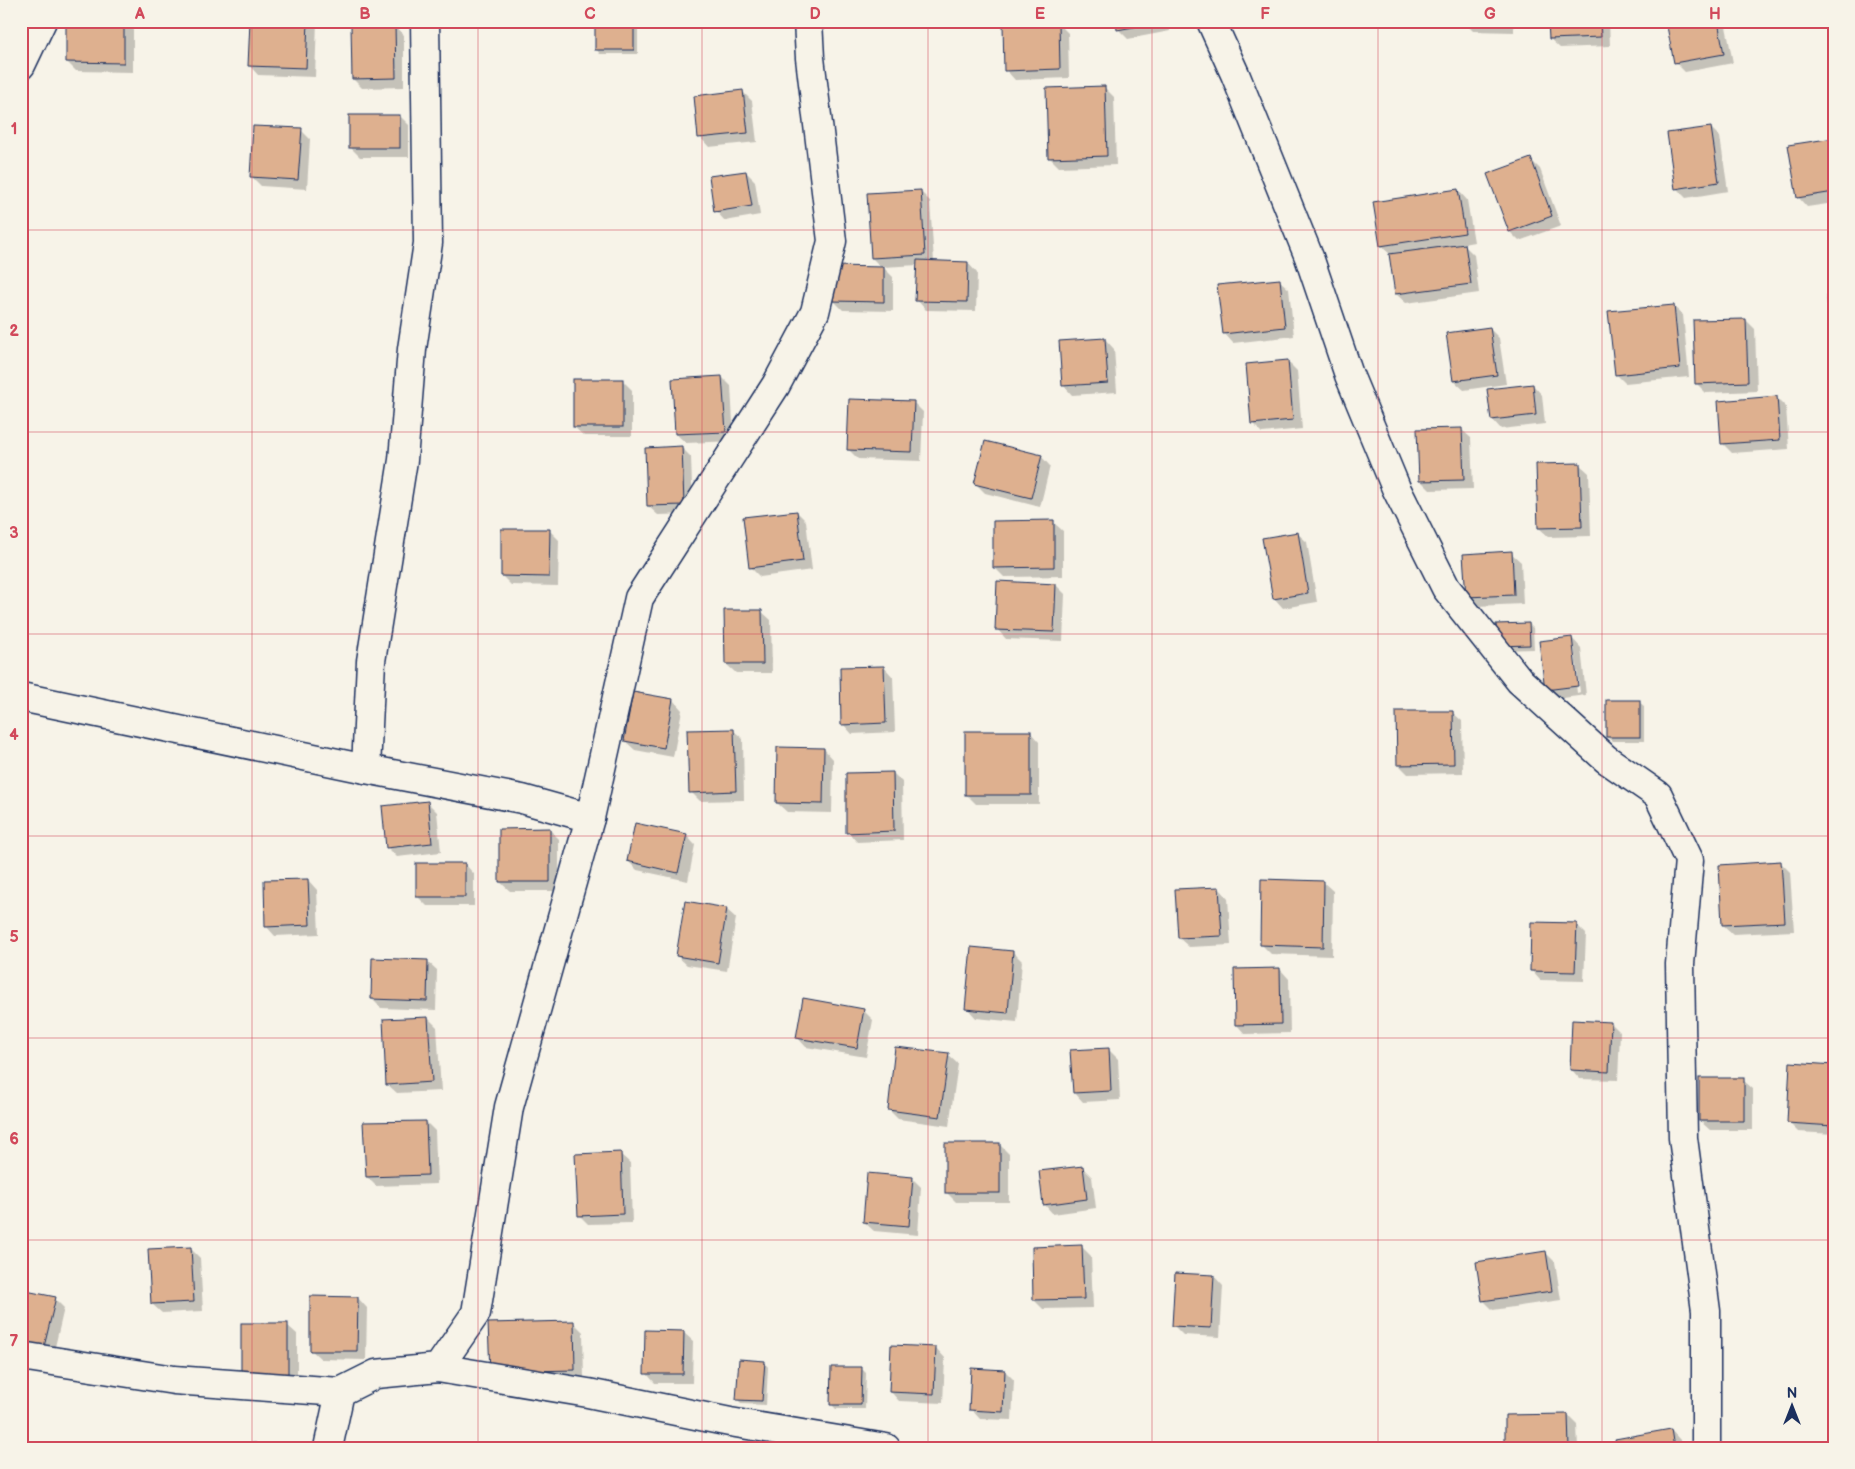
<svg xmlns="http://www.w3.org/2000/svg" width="1855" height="1469" font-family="'Balsamiq Sans',sans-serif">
<rect width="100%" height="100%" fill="#f7f3e8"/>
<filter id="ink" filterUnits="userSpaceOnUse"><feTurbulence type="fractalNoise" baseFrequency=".02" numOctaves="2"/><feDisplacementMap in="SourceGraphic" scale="10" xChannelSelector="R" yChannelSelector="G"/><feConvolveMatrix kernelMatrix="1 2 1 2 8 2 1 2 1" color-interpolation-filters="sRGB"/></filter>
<g filter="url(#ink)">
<g fill="#0003" fill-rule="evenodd">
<path d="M67 21H133V72L76 71 67 62Z"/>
<path d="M251 21H317L315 77 258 75 249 65Z"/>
<path d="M634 21 638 26V54H600L596 49Z"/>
<path d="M1117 21H1168L1170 31 1128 39 1118 29Z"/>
<path d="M1463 21H1514V32L1473 31Z"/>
<path d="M1550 21H1609L1610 46 1560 48 1550 39Z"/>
<path d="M1667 21H1725L1733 63 1685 72 1676 63Z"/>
<path d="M1058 23 1068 33 1069 78 1015 80 1006 70Z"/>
<path d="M394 26 404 35V87L362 88 353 79Z"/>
<path d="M1104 87 1114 97 1116 165 1059 167 1050 158Z"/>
<path d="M743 92 752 101 757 142 709 147 700 137Z"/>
<path d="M400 116 409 125V157H360L351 148Z"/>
<path d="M1711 128 1720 137 1728 191 1686 198 1676 188Z"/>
<path d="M301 130 310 139 307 189 261 186 251 176Z"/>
<path d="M1834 139V203L1807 207 1798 197Z"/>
<path d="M1530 159 1540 169 1561 226 1519 241 1510 232Z"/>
<path d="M746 172 755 181 760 215 725 221 716 211Z"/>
<path d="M1458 190 1467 200 1474 242 1463 244 1474 255 1479 293 1406 303 1396 294 1391 255 1381 246Z"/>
<path d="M921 192 930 201 934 262 968 263 977 273 976 311 926 310 917 300 918 265 883 267 893 277V311L843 310 834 301 882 268 872 258Z"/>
<path d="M1279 280 1289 289 1294 336 1233 343 1224 333Z"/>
<path d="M1673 306 1683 315 1689 377 1625 383 1616 374Z"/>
<path d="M1746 320 1755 329 1757 391 1706 393 1696 383Z"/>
<path d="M1489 328 1499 338 1506 384 1464 390 1454 381Z"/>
<path d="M1105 339 1114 349 1117 392 1072 395 1063 385Z"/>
<path d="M1288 362 1297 371 1302 429 1262 433 1252 423Z"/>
<path d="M722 377 731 386 734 441 686 443 676 434Z"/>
<path d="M622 380 632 390V436H584L574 427Z"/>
<path d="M1533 385 1542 395 1545 424 1501 429 1492 419Z"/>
<path d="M1776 397 1786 407 1789 449 1732 453 1722 443Z"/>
<path d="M913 402 923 412 921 461 858 459 848 449Z"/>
<path d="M1461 429 1471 438 1473 489 1430 490 1420 480Z"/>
<path d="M682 448 691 457 693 514 658 515 648 506Z"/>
<path d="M1041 456 1050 466 1040 507 985 493 975 483Z"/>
<path d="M1579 464 1589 473 1591 536 1549 537 1539 528Z"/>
<path d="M797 512 806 521 812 570 760 577 750 567Z"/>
<path d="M1053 522 1063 531V576L1004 577 994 567Z"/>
<path d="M550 531 559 540 558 586 511 585 502 576Z"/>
<path d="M1297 533 1307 542 1317 602 1283 608 1274 598Z"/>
<path d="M1511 553 1521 562 1523 604 1476 606 1467 597Z"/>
<path d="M1056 585 1065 594 1063 641 1006 639 997 629Z"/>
<path d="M761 611 771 620 772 673H736L726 664Z"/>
<path d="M1529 624 1533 628 1534 649 1503 650Z"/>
<path d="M1572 638 1581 648 1586 695 1555 699 1546 690ZM1572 647H1574L1580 692 1577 693Z"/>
<path d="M884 667 893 677 895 732 852 734 843 724Z"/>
<path d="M673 700 682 710 673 757 635 750 625 741Z"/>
<path d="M1639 702 1644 706V741H1612L1607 737Z"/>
<path d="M1452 712 1462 721 1463 773 1408 774 1398 764Z"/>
<path d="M733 730 743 739 744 800 700 801 691 792Z"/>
<path d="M1030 732 1039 742V804H976L966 794Z"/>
<path d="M824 749 833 759 832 813 787 812 777 803Z"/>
<path d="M893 773 902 782 903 840 857 842 848 832Z"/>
<path d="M427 802 437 812 441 852 397 857 387 847Z"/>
<path d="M549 829 559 839V891H510L500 882Z"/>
<path d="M686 835 695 845 688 881 637 870 628 861Z"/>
<path d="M1781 863 1790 872 1794 931 1733 934 1723 925Z"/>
<path d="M465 864 474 874V906H427L417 896Z"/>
<path d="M308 880 317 890 319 934 275 936 266 926Z"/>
<path d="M1323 882 1333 891 1332 956 1271 954 1261 944Z"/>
<path d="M1219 888 1228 898 1231 945 1189 947 1179 938Z"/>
<path d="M726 909 736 918 727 971 687 965 677 956Z"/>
<path d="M1576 924 1586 934 1584 981 1540 980 1531 970Z"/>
<path d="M1013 952 1022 961 1017 1022 976 1018 967 1008Z"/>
<path d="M427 961 437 970 436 1010 381 1008 372 999Z"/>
<path d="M1280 969 1289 979 1290 1033 1245 1034 1236 1024Z"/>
<path d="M864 1011 873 1020 866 1057 806 1047 797 1037Z"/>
<path d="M428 1018 437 1027 441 1091 397 1093 387 1084Z"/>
<path d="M1611 1023 1620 1032 1618 1080 1580 1079 1571 1069Z"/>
<path d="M1108 1049 1118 1059 1120 1100 1083 1102 1074 1092Z"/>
<path d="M948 1055 958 1064 949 1126 898 1119 889 1110Z"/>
<path d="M1834 1066V1134L1798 1132 1788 1122Z"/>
<path d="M1743 1080 1753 1089V1130H1710L1700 1121Z"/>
<path d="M426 1122 435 1131 437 1184 376 1186 367 1177Z"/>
<path d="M999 1144 1009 1154V1202H956L946 1192Z"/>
<path d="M620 1154 630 1163 632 1223 588 1224 579 1215Z"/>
<path d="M1082 1167 1092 1177 1096 1208 1053 1214 1044 1204Z"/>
<path d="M912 1178 921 1187 918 1235 874 1231 864 1222Z"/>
<path d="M1082 1247 1091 1256 1093 1308 1043 1309 1034 1300Z"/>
<path d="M190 1248 200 1258 203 1311 162 1313 152 1304Z"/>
<path d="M1545 1252 1555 1262 1561 1300 1493 1310 1484 1301Z"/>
<path d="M1214 1276 1223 1286 1220 1337 1183 1335 1174 1326Z"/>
<path d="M358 1298 367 1308 366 1360 321 1359 311 1350Z"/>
<path d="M55 1299 64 1308 52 1360 25 1353Z"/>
<path d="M573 1322 583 1332 584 1379 500 1381Z"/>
<path d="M287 1325 297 1334V1386H252Z"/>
<path d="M683 1332 693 1341 692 1383H655L646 1373Z"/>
<path d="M936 1348 945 1358 943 1403 899 1401 890 1391Z"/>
<path d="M764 1362 768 1367 766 1405 742 1404 737 1399Z"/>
<path d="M862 1369 866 1373 865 1409H836L831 1404Z"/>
<path d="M1005 1371 1014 1380 1012 1420 980 1419 971 1409Z"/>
<path d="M1568 1415 1577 1424 1578 1448H1507Z"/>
<path d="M1671 1430 1680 1440 1681 1448H1618Z"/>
<path d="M256 1444 259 1448H190Z"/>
</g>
<g fill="#deb08f" stroke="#1b2f5e">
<path d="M66 21H124V63L66 62Z"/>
<path d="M250 21H308L306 68 248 66Z"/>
<rect x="595" y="21" width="39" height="29"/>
<path d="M1116 21H1161V22L1117 30Z"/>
<path d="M1462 21H1505V23L1462 22Z"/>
<path d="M1548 21H1600L1601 37 1549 39Z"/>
<path d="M1666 21H1718L1724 54 1674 63Z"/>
<path d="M1059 22 1060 69 1004 71 1003 24Z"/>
<path d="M395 24 396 78 352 79 351 25Z"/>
<path d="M1105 86 1107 156 1048 158 1046 88Z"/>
<path d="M743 90 748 133 698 138 694 96Z"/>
<rect x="349" y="115" width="51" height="33"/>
<path d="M253 126 302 128 298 180 250 177Z"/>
<path d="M1711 127 1719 182 1675 189 1667 133Z"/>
<path d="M1834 138V192L1797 198 1788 145Z"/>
<path d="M1531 158 1552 216 1509 232 1487 174Z"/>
<path d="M746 171 752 206 714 212 709 176Z"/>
<path d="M1458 189 1465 233 1380 246 1373 202Z"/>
<path d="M921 190 925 255 871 258 867 193Z"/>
<path d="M1465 244 1471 284 1395 294 1389 254Z"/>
<path d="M917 260 968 262 967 302 915 301Z"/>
<path d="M833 266 884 267V302L832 301Z"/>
<path d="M1280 279 1285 327 1223 334 1217 285Z"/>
<path d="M1827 294H1834V339H1829Z"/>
<path d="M1674 305 1680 368 1615 375 1608 311Z"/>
<path d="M1746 319 1748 382 1695 384 1693 320Z"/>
<path d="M1490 327 1497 375 1453 381 1446 333Z"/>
<path d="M1105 338 1108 383 1062 386 1059 341Z"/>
<path d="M1288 360 1293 420 1251 424 1246 364Z"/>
<path d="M722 376 726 432 675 434 672 379Z"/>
<rect x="573" y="379" width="50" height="48"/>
<path d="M1533 384 1536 415 1491 420 1487 389Z"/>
<path d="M1777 396 1780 440 1721 444 1718 401Z"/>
<path d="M849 399 914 401 912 452 847 450Z"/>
<path d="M1462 428 1464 480 1419 481 1417 429Z"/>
<path d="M985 441 1042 455 1031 498 974 484Z"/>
<path d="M682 446 684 505 647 506 645 448Z"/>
<path d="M1580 463 1582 527 1538 528 1536 464Z"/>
<path d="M797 511 803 561 749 568 743 517Z"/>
<path d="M1054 520V567L993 568V521Z"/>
<path d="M501 529H550L549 577 501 576Z"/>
<path d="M1298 532 1308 593 1273 599 1262 538Z"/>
<path d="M1512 551 1514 595 1466 597 1463 554Z"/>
<path d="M997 581 1056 584 1054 632 995 630Z"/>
<path d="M724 610H762L763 664H725Z"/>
<path d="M1529 623 1530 645 1497 646 1496 624Z"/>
<path d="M1572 637 1578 686 1545 690 1539 641Z"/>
<path d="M884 666 886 723 841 725 840 667Z"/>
<path d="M633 692 673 699 664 748 624 741Z"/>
<rect x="1606" y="700" width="34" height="37"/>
<path d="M1396 711H1453L1454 764 1397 765Z"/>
<path d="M734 729 736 791 689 793 687 730Z"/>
<rect x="965" y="731" width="66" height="64"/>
<path d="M777 747 824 748 823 804 776 803Z"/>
<path d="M893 772 894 831 846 833V773Z"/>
<path d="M428 801 432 843 386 848 382 806Z"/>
<path d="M635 823 687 834 678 873 627 861Z"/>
<path d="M550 828V882H499V829Z"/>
<path d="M1781 861 1785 922 1722 925 1719 865Z"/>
<rect x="416" y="863" width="49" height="34"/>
<path d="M308 879 310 925 265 927 264 880Z"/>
<path d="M1261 879 1324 881 1323 947 1260 945Z"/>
<path d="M1219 887 1222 936 1178 938 1175 889Z"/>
<path d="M685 901 727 908 718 963 676 956Z"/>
<path d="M1531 922 1577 923 1575 972 1530 971Z"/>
<path d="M971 947 1013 951 1008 1013 965 1009Z"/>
<path d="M372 958 428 960 427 1001 371 999Z"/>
<path d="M1280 968 1281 1024 1235 1025 1234 969Z"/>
<path d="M803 998 864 1009 857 1048 796 1038Z"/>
<path d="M428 1017 432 1082 386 1085 383 1019Z"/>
<path d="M1572 1020 1611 1022 1609 1072 1570 1070Z"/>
<path d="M895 1047 949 1053 940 1117 888 1110Z"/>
<path d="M1109 1048 1111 1091 1073 1093 1070 1050Z"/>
<path d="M1790 1062 1834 1065V1126L1787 1123Z"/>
<rect x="1699" y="1078" width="45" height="43"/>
<path d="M426 1121 428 1175 366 1177 363 1122Z"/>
<rect x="945" y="1143" width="55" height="50"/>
<path d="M621 1152 623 1214 578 1216 575 1154Z"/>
<path d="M1083 1166 1087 1199 1043 1205 1039 1171Z"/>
<path d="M867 1173 913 1177 909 1226 863 1222Z"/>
<path d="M1082 1245 1084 1299 1033 1300 1032 1247Z"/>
<path d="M191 1247 194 1302 151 1304 148 1249Z"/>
<path d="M1546 1251 1552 1291 1482 1301 1476 1262Z"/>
<path d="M1175 1273 1214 1275 1211 1328 1172 1326Z"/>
<path d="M26 1291 56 1297 43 1351 21 1346V1312Z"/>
<path d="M310 1296 358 1297 357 1351H310Z"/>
<path d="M574 1321 575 1370 490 1372 488 1323Z"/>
<rect x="241" y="1323" width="47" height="54"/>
<path d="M645 1330 684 1331 683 1374H644Z"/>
<path d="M891 1345 936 1347 934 1394 889 1392Z"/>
<path d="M739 1359 765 1361 762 1401 736 1400Z"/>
<path d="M831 1367H862L861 1405H830Z"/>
<path d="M971 1368 1005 1370 1003 1412 969 1410Z"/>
<path d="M1568 1414 1569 1448H1505V1415Z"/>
<path d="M1671 1429 1674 1448H1617L1615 1439Z"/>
<path d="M256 1443 257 1448 189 1447Z"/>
</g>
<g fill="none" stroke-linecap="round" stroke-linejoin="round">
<g stroke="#1b2f5e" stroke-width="31">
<g id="minor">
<path d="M1211 21 1235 74 1309 257 1349 375 1396 488 1446 588 1520 681 1606 759 1658 795 1689 860 1680 964 1683 1138 1706 1311V1448"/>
<path d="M21 65 42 21"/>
<path d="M21 697 366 769 522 799 590 818 639 598 776 385 815 312 832 241 810 58 808 21"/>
<path d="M366 769 371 661 403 460 412 349 428 243 425 21"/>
<path d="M21 1356 174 1380 340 1392"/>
<path d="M438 1368 588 1393 730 1422 886 1448"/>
<path d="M328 1448 340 1392 376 1374 438 1368 476 1313 509 1107 590 818"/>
</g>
</g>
<use href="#minor" stroke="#f7f3e8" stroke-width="28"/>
</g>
</g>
<path fill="none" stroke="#d1495b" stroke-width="1" stroke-opacity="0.55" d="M252 21V1448M478 21V1448M702 21V1448M928 21V1448M1152 21V1448M1378 21V1448M1602 21V1448M21 230H1834M21 432H1834M21 634H1834M21 836H1834M21 1038H1834M21 1240H1834"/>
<rect width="1855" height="1469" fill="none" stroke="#f7f3e8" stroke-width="55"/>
<g transform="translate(1792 1406)" stroke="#f7f3e8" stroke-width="4" paint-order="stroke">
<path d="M0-4L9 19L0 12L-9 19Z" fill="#1b2f5e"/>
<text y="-8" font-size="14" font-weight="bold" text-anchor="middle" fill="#1b2f5e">N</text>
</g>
<rect x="28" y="28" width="1800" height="1414" fill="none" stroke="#d1495b" stroke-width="2"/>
<g font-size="16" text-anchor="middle" font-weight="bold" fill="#d1495b">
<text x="140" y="19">A</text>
<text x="365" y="19">B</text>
<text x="590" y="19">C</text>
<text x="815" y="19">D</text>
<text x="1040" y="19">E</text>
<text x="1265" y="19">F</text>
<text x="1490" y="19">G</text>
<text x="1715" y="19">H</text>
<text x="14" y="134">1</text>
<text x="14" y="336">2</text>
<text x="14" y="538">3</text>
<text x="14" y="740">4</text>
<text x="14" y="942">5</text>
<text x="14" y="1144">6</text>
<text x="14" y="1346">7</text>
</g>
</svg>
